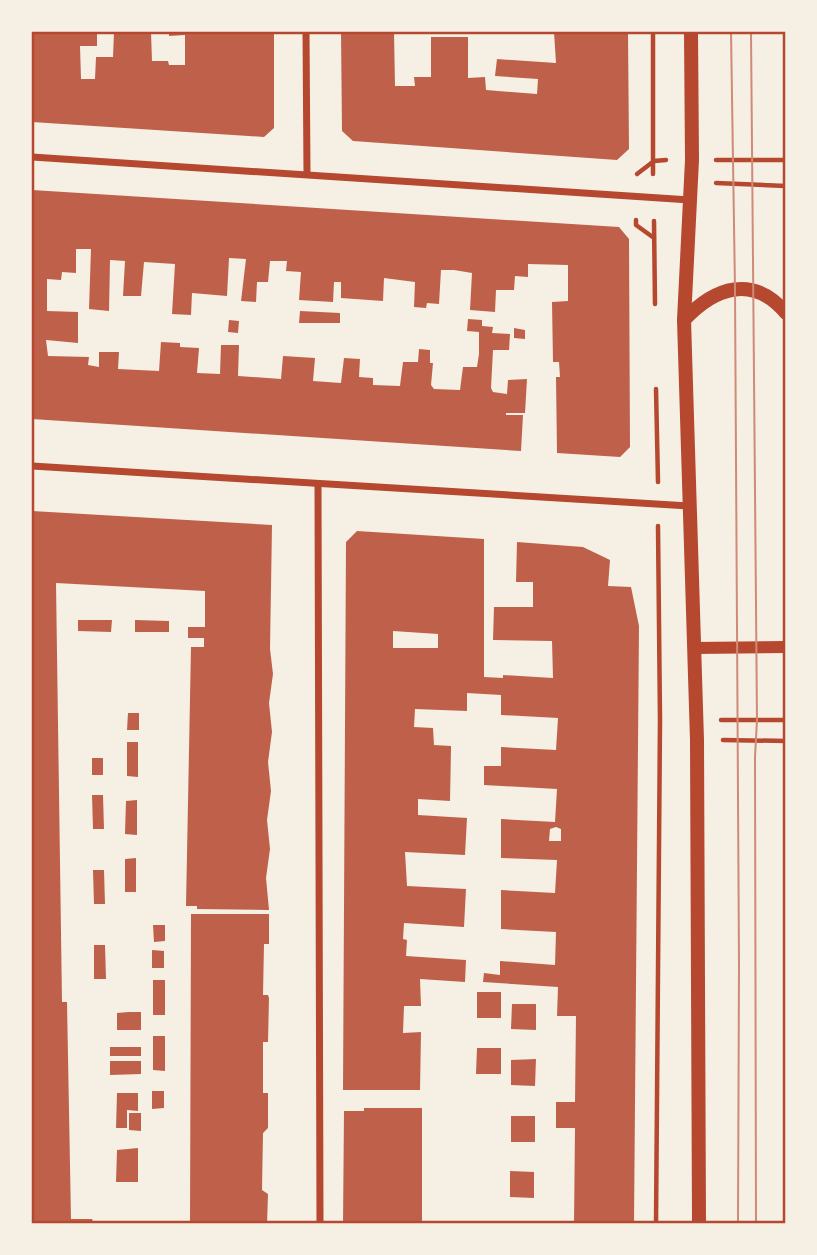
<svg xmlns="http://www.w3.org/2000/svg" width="817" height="1255" font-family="'Fira Sans',sans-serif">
<rect width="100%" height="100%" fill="#f6efe4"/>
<g fill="#bf614a" fill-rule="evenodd">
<path d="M32 32H97V46H80L81 79H95L96 57H113L114 32H151L152 61H168L169 65H185V35L169 36V32H274V128L264 137 32 122Z"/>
<path d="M341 32H394L395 86H415L414 77H431V37H468V78L485 77 486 90 537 94 538 79 495 76 497 59 556 63 554 32H628L629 149 617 160 353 141 342 131Z"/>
<path d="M32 190 619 227 629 239 630 447 620 457 557 453 556 377H560L559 362H553L552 302 568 301V265L528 264V277L515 276 514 290H496L495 312 470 310 472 273 454 270H441L439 304 427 303 426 308 414 307 415 282 384 278 383 301 341 298V282H334L333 302 299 300 301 272 286 271 287 261H270L268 282H257L256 302 241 301 246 259 229 258 227 296 192 293 191 315 172 314 175 264 144 262 141 296H123L125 261 110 260 109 311 89 309 91 249H76V273L62 272 61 280 47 279V311L78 312V343L46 340 48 356 89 357 88 365 99 367V352H119L118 369 159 371 161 342 180 343V347L199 348 197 373 220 374 221 345H239L238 376 281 379 283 356 315 358 313 381 341 383 344 358 360 359 359 377 373 378V385L400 386 403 362H418L419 349 430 350V363H433L431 385 434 389 460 390 463 367H477L479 354V332L467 331 468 319 482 320V326L493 327 492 333 510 334 509 350H493L491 388 493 392 507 394 508 380 527 379 525 413H506V415H523L521 451 32 419Z"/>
<path d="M300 311 340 313V323H299Z"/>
<path d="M229 320 239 321 238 333 228 332Z"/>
<path d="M514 328 525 330V339L514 338Z"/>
<path d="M32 511 272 525 270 649 273 674 269 703 272 732 268 762 271 791 267 820 270 849 266 878 269 910 197 909V906H186L191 647H204V638H188V627H205V591L56 583 62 1002H67L71 1219H92L94 1224H32Z"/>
<path d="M357 531 484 539V677L503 678V675L553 678 552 641 493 640 494 607H533V582H516L517 542 583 547 610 560 608 586 631 587 639 626 634 1224H574L575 1128H556V1102H575L576 1016H557L558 987 483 982 484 973 500 975V961L555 965 556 932 501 929V890L555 893 557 860 501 858V819L555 822 557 789 484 785V766H501V747L556 750 558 718 501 715V695L467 693V711L415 709 414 727 433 728 434 745 451 746V749L450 801 418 799V815L467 818 465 855 405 852 407 886 466 889 464 927 404 923 403 939 407 940 406 956 466 960 465 982 420 979 421 1006H404L403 1033 421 1032 420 1090H343L346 542ZM393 631 438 634V648H393ZM556 827 561 829V841H549L550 829Z"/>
<path d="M78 620H112L111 632 78 631Z"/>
<path d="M135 620 169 621V632H135Z"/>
<path d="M128 713H139V730H127Z"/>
<path d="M127 742H138V777L127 776Z"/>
<rect x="92" y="758" width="11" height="17"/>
<path d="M92 795H103L104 829H93Z"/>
<path d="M137 800V835L125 834 126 801Z"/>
<path d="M136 858V892H125V859Z"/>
<path d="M93 870H104L105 904H94Z"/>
<path d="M191 914H269V944H264L263 995H268L269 998 268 1042H263V1093H268V1128L263 1133 262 1190 268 1194 267 1224H190Z"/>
<path d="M153 925H165V941L154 942Z"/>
<path d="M94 945H105L106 979H94Z"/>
<path d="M152 950 164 951V968H152Z"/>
<rect x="153" y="980" width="12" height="35"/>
<rect x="477" y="992" width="24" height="26"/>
<path d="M512 1004H536V1030L511 1029Z"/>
<path d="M129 1012H141V1030H117V1013Z"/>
<path d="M153 1036H165V1071L153 1070Z"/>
<rect x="110" y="1047" width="31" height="9"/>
<path d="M477 1048H501V1074H476Z"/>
<path d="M536 1059 535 1086 511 1085V1060Z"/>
<path d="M110 1061H141V1074L110 1075Z"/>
<path d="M152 1091H164V1108L152 1109Z"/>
<path d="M117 1093H138V1111L127 1110V1128H116Z"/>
<path d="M364 1108H422V1224H343L344 1111H364Z"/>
<path d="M129 1113H141V1131L129 1130Z"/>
<rect x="511" y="1116" width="24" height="26"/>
<path d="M138 1148V1182H116L117 1150Z"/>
<path d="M510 1171 534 1172V1198L510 1197Z"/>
</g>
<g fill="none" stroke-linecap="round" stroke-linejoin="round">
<g stroke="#b5482f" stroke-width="4.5">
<path d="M653 32V174"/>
<path d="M716 160H786"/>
<path d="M637 174 654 161 666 160"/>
<path d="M716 183 786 186"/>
<path d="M636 220V225L654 238"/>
<path d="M654 221 655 304"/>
<path d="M656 389 658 482"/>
<path d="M721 720H786"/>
<path d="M723 740 786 741"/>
<path d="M656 1224 660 720 658 526"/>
</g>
<g stroke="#b5482f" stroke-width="7">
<path d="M306 32 307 173"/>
<path d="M32 157 690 200"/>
<path d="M32 466 689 506"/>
<path d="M318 485 320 1224"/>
</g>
<path stroke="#b5482f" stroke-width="12" d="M694 648 786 647"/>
<g stroke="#b5482f" stroke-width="14">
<path d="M691 32 692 160 684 320 697 740 699 1224"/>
<path d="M684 320C715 287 753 274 786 313"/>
</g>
<g stroke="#cf8b77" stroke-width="2">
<path d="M731 32 735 289 739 965 738 1224"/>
<path d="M751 32 757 720 755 757 756 1224"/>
</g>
</g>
<rect width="817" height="1255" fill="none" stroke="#f6efe4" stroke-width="66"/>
<rect x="33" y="33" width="751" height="1189" fill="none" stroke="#b5482f" stroke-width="2.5"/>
</svg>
